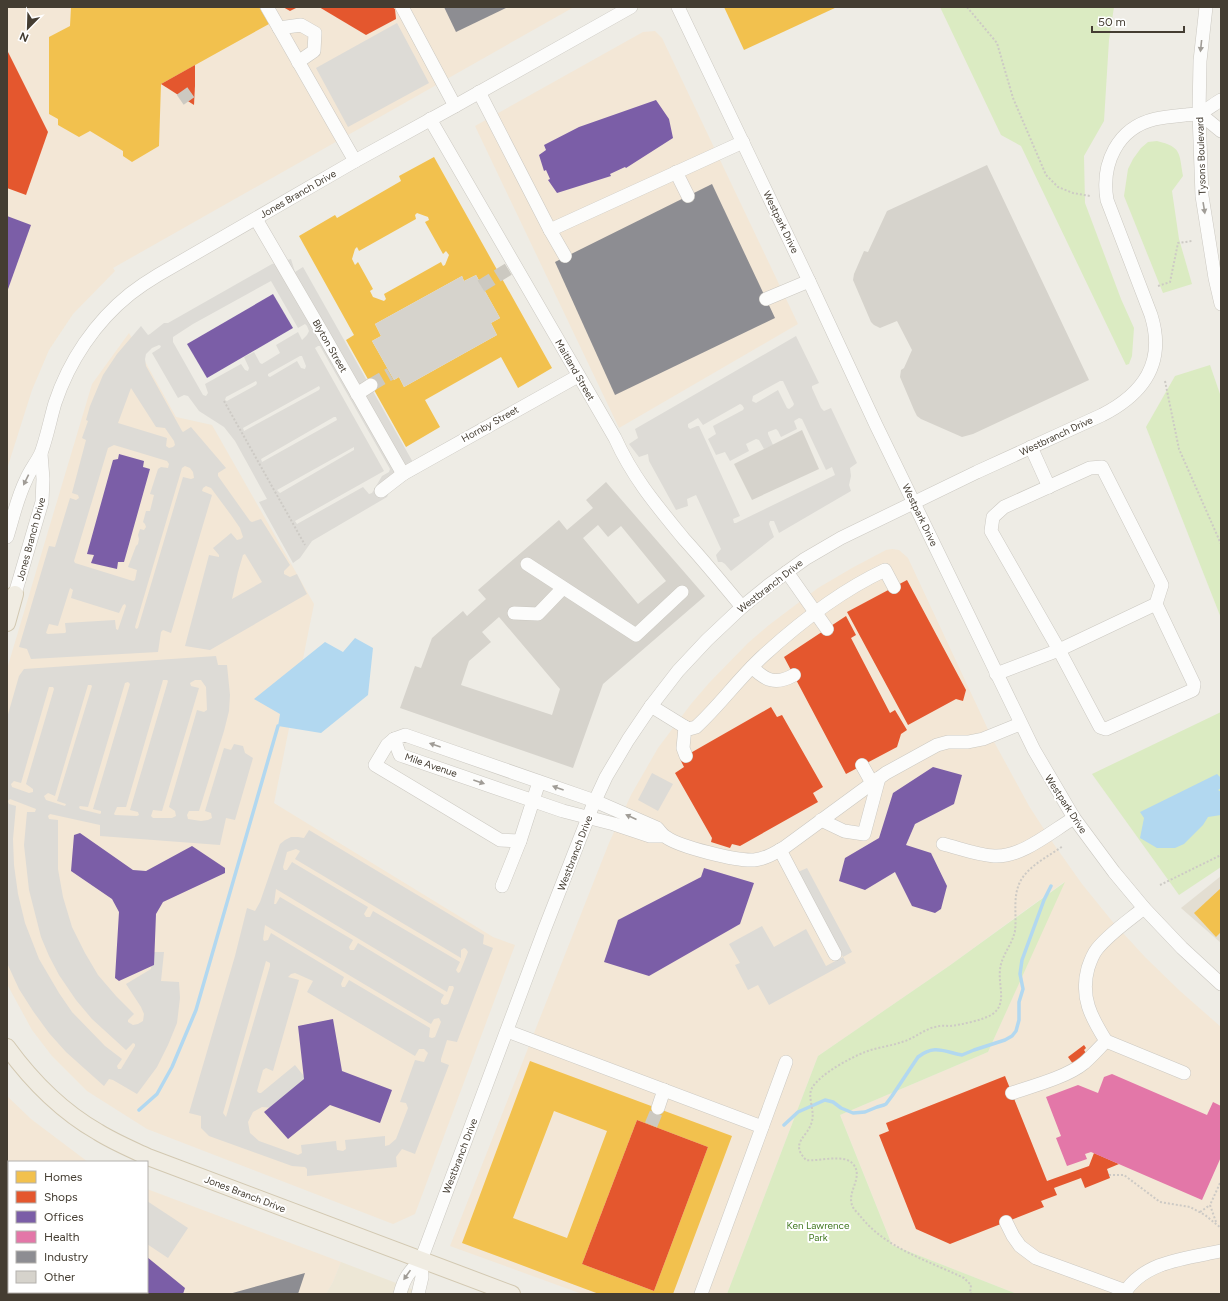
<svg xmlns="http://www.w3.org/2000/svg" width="1228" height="1301" font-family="Figtree,sans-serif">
<rect width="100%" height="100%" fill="#eeece5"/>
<path fill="#e3ded2" d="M1221 876V943L1181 908Z"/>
<g fill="#f3e7d6">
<path d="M7 7H574L113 268 115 271 73 314 49 350 32 390 7 469Z"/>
<path d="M655 31 662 38 798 324 619 428 475 126 643 32Z"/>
<path d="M129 333 176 417 212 425 314 604 274 803 493 937 515 945 415 1214 393 1224 147 1129 87 1091 52 1056 32 1030 7 984V669L92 384Z"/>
<path d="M892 549 899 550 908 558 992 738 1029 806 1053 843 1082 884 1112 921 1145 957 1180 991 1221 1027V1294H1017L892 1245 840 1115 988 1052 1064 882 949 966 818 1056 727 1294H582L450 1246 609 843 631 795 658 748 691 704 709 683 748 643 769 625 818 588 852 568 886 550Z"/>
<path d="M7 1096 31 1119 88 1162H9V1292H147V1189L341 1262 333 1282 326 1294H7Z"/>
</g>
<path fill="#ede7d6" d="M341 1262 425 1294H326L333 1282Z"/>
<g fill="#dbebc2">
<path d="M940 7H1114L1109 40 1104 121 1084 156 1085 203 1121 299 1134 328 1132 356 1129 364 1126 365 1021 146 1001 135Z"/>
<path d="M1157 141C1182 147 1179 153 1183 176L1172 191 1179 239 1192 284 1163 293 1124 196 1128 169 1133 159 1141 148 1148 142Z"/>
<path d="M1210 365 1221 397V618L1146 427 1175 376Z"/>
<path d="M1221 712V867L1179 895 1092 774Z"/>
<path d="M1065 882 988 1052 840 1115 892 1245 1017 1294H727L818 1056 949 966Z"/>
</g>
<g fill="#dddbd6" fill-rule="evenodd">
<path d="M397 23 429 83 348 127 316 68Z"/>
<path d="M291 259 295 272 303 267 419 473 391 488 387 497 312 541 300 558 293 563 259 502 267 499 235 441 224 427 199 411 188 396 184 395 178 398 152 353 160 348 161 346 159 345 152 348 146 354 145 359 146 366 182 431 183 432 191 427 226 468 218 473V476L250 521 252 522 261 519 290 565 284 571V574L290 577 297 574 307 594 210 650 185 646 209 555 219 557V555L213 548 231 533 237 540 241 539 243 537 240 528 231 515 211 488 206 486 203 488 202 491 212 495 203 525 171 633 163 630 161 632 158 652 31 659 27 649 19 647 49 546 55 547 70 498 76 500 79 498 78 495 72 493 86 440 82 438 88 421 86 420 90 406 103 375 117 354 141 326 148 335 150 334 164 323H168L272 264ZM271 281 298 328 305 324 307 326 309 331 307 335 302 340 298 332 276 345 280 353 262 364 260 363 254 352 244 357 249 368 248 371 245 370 241 364 205 384 208 393 206 396 203 395 173 342V337L193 324ZM318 346H320L390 469 389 472 382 476 372 493 369 494 363 487 297 524 295 521 384 471 315 348ZM300 356H302L306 366 305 369 301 368 297 361 270 377 268 376V374ZM256 381 257 383 256 385 227 401 225 400 226 397ZM319 386 320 388 319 390 244 431 243 428ZM131 388 156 427 165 428 174 441 175 445 173 447 169 448 166 446 167 438 118 423ZM334 417H336L337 420 262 462 261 459ZM114 445 167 461 169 464 168 468 161 467 158 469 150 494 154 495 150 511H146L143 522 145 524 146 527 144 530 140 529 138 535 139 539 138 544 136 546 128 567 137 570 135 580 133 581 75 563 74 561 108 448ZM354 447V450L280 493 277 490ZM185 466 190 468 193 472 194 478 191 479 183 477 138 628 136 629 135 627 182 468ZM245 554 262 582 232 599 238 572 243 555ZM70 588 73 590 71 598 119 613 123 605 125 604 126 606 118 630 116 629 115 620 65 623 66 632 65 633 48 634 46 633 49 624 58 626Z"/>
<path d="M796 336 819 383 812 386V388L821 408 824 411 831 408 857 463 850 468 851 476 849 485 851 491 779 533 774 521H770L769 524 774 537 731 571 725 564 722 562H718L716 555 721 549 696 495 687 499 688 506 676 510 649 461 648 454 639 457 629 444 638 438 635 429ZM780 381H783L794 404 793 406 789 409 787 408 778 390 756 403 752 401 753 396ZM740 404 742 405 744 408 743 410 713 426 716 434 708 439 716 455 725 452 730 461 749 451 746 444 756 439 759 440 764 449 773 445 768 434V432L776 429 778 431 781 437 797 429 794 421 799 418 802 419 826 470 832 467 835 475 736 523H734L733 519 740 516 699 426H697L690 429 688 427V424L698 418 703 425Z"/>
<path d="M216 656 218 665H227L230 695 229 711 224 731 199 811H189L187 815 188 819 201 821 208 820 212 818 211 813 205 811 224 748 231 750 234 744 243 746 245 753 253 758 235 820 226 818 220 845 100 836V825L50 814 48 816 49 819 58 820V869L63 897 72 927 85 953 98 975 116 996 134 1014 128 1020V1022L133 1025 138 1024 143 1021 144 1014 141 1007 126 984 151 969 152 952H164L161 981 179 982 180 998 177 1023 168 1045 157 1067 137 1094 113 1080 109 1079 104 1086 66 1052 49 1033 33 1011 19 989 7 963V718L19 676 24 669ZM163 680H167L168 681 130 810 138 812 139 815 137 816 115 815 114 814 117 807H126ZM195 680H201L206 687 207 710 204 712 197 710 169 807 175 811 176 816 172 818H153L151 816 153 810 162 811 199 688 191 686 190 683ZM128 682 130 684 93 809 101 811V813L100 814 80 809 79 807 80 806 88 807 125 683ZM88 685H91L92 686 57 801 66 804 65 806 46 800 44 796 48 793 55 796ZM49 687H53L54 689 26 784 33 789V792L29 793 12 787 11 784 14 781 21 783ZM10 799 36 809 35 812H27L24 845 29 890 41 937 49 956 59 975 76 1000 92 1019 126 1050 133 1043 135 1044V1046L121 1069H118L117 1066 122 1059 105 1046 72 1012 59 993 39 959 25 923 18 894 14 865 13 839 16 806 9 804 8 801Z"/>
<path d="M652 773 673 784 658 811 638 800Z"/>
<path d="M309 830 484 935 483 944 493 948 457 1042 447 1040 441 1059V1062L449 1065 415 1154 402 1149 396 1157 397 1167 307 1176V1169L305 1167 292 1166 209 1136 201 1128V1116L189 1113 235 956 247 908 255 911 260 902 280 844 285 840 291 837H298L304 838ZM296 849 300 851 295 859 461 958V950L464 948 466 949 468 952 460 972 458 973 456 970 460 962 373 911 370 917H366L364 914 368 907 292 862 287 870H284L283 867 287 852ZM276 889 447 992 449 986H453L454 988 448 1004 444 1005 441 1003V1000L444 995 358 943 354 950H350L349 947 353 940 280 897 276 904H274ZM265 925 431 1024 434 1019 439 1018 441 1022 435 1037 432 1038 429 1037 430 1028 349 980 345 987H342L341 984 344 977 271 933 268 940 264 941 263 939ZM266 961 270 963V966L226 1117 223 1113ZM295 973 313 981 307 992 415 1056 419 1049H424L428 1053 424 1062 415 1060 400 1102 406 1103 408 1108 396 1139 389 1145 385 1146V1136L345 1140 346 1149 343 1151 337 1150 336 1141 301 1145 302 1153 298 1155 259 1141 250 1133 248 1122 253 1112 262 1107 273 1108 307 1080 295 1065 261 1093H259L257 1091 263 1070 266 1068 273 1071 299 980 288 977 291 974Z"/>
<path d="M807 868 852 952 843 957 846 963 769 1005 758 985 748 990 735 965 740 963 729 944 762 926 774 947 806 929 826 966 843 957 798 872Z"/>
<path d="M147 1201 188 1228 168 1258 147 1244Z"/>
</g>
<g fill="#b2d8f0">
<path d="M355 638 373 648 368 695 321 733 278 726 280 714 254 699 325 642 343 652Z"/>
<path d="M1217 774 1221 778V788L1218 790 1221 792V815L1208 817 1203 825 1184 844 1175 848H1157L1140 838 1144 818 1140 812Z"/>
</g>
<g fill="#f2c14e" fill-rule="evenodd">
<path d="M71 7H259L269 24 161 84 159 146 132 162 123 156V151L90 131 79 137 58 125V119L49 114V37L70 26Z"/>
<path d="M724 7H837L744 50Z"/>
<path d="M434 157 552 368 518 388 501 357 425 400 440 427 406 447 346 340 354 335 299 236 335 215 337 218 401 181 399 176ZM417 213 428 217 429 220 425 222 443 254 446 251 449 255 445 265 443 266 441 262 384 294 386 299 384 301 373 297 370 291 373 289 358 262 355 265 352 259 355 249 357 247 359 251 416 219 415 215ZM476 275 500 318 491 323 497 335 404 387 399 377 394 380 372 341 381 336 375 324 462 276 464 281Z"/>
<path d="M1221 888V932L1216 937 1194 913Z"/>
<path d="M530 1061 732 1136 673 1294H599L462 1243ZM554 1111 607 1131 567 1238 513 1218ZM637 1120 708 1147 654 1291 582 1264Z"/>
</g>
<g fill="#e4572e">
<path d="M283 7H298L290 11Z"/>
<path d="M319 7H392L395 9 396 19 366 35Z"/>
<path d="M7 50 48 132 26 195 7 188Z"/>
<path d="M195 65V86L194 105 161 84Z"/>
<path d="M907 580 966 690 963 701 956 699 908 725 847 612Z"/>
<path d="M846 616 856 635 851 638 890 713 895 710 907 730 901 734 897 747 846 774 784 657Z"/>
<path d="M771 707 777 717 782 715 823 787 813 793 818 802 740 846 732 844 730 848 711 842 712 838 675 773 684 767 680 759Z"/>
<path d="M1084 1045 1086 1048 1084 1050 1091 1061 1078 1071 1068 1057Z"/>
<path d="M1005 1076 1047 1181 1089 1166 1094 1153 1119 1164 1107 1169 1110 1178 1085 1188 1081 1178 1054 1188 1057 1195 1041 1201 1044 1207 950 1244 916 1229 879 1135 889 1131 886 1123Z"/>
<path d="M637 1120 708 1147 654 1291 582 1264Z"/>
</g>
<g fill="#7b5ea7">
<path d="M656 100 669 119 673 138 626 168 625 167 610 174 611 176 557 193 548 180 550 179 546 170 544 171 539 155 546 150 544 145 579 127Z"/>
<path d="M7 216 31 225 7 292Z"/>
<path d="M273 294 293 328 207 378 187 344Z"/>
<path d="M119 454 144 461 143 467 150 469 124 562H118L117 569 91 563 94 555 87 554 113 460 118 459Z"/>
<path d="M933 767 962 775 954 804 915 824 906 845 931 853 947 886 941 909 935 913 912 906 895 872 865 890 839 881 845 858 879 838 893 793Z"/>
<path d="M80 833 133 870 146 871 192 846 225 868V873L163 902 156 914 154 965 119 981 115 978 119 912 112 899 71 871 74 835Z"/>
<path d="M704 868 754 883 740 924 649 976 604 962 618 920 701 877Z"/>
<path d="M333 1019 342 1071 392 1090 380 1123 330 1105 288 1139 264 1112 304 1079 298 1026Z"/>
<path d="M147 1257 185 1288 183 1294H45L44 1292H147Z"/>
</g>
<path fill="#e377a8" d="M1112 1074 1207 1115 1213 1102 1221 1106V1157L1202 1200 1091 1152 1085 1154 1087 1159 1067 1166 1056 1138 1061 1136 1046 1097 1078 1085 1098 1093 1104 1077Z"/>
<g fill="#8d8d92">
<path d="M444 7H508L456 32Z"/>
<path d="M712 184 775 318 615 395 555 262Z"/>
<path d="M305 1273 298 1294H229Z"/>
</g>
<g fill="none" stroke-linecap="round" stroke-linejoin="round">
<g stroke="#b2d8f0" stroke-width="3.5">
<path d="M139 1110 157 1094 172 1067 196 1010 278 726"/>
<path d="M784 1125 798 1112 825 1100 833 1102 841 1108 853 1113 865 1112 877 1107 884 1105 886 1104 892 1096 918 1057C935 1044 944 1052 962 1055L974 1050 1005 1040 1012 1036 1016 1031 1019 1020V1002L1023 989 1020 974 1022 960 1044 900 1051 886"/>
</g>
</g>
<g fill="#d6d3cc" fill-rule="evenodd">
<path d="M987 165 1089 380 973 434 962 437 921 419 917 416 914 410 900 377 901 370 904 368 912 350 897 321 880 328 874 325 871 322 853 280 854 274 864 251 868 252 887 211Z"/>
<path d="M476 275 500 318 491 323 497 335 404 387 399 377 394 380 372 341 381 336 375 324 462 276 464 281Z"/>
<path d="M802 430 819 469 752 500 734 464Z"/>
<path d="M606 482 705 596 603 684 573 768 400 708 415 666 421 668 432 638 463 611 467 616 486 599 478 590 559 520 567 530 593 508 586 500ZM598 525 608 537 621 526 666 581 638 604 583 538ZM499 617 560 689 552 715 461 685 469 661 491 642 482 632Z"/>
</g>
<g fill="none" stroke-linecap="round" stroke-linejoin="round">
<g stroke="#ccc9c1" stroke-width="13" stroke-dasharray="13 6" stroke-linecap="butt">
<path d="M182 91 189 101"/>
<path d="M481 286 515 265"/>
<path d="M371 385 390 374"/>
<path d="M651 1125 658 1108"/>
</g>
<g stroke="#cbc8c1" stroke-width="14">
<g id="minor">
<path d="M267 7 355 161"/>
<path d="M402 7 455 106"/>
<path d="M678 7 809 281 876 425 1034 750 1074 818 1114 872 1144 908 1182 948 1221 984"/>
<path d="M1206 7 1200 61 1199 113 1202 196 1215 278 1221 304"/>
<path d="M279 28 301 25 315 33 314 51 298 62"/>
<path d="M479 92 550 230 743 142"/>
<path d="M1199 113 1221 131"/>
<path d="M430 119 615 438C633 478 657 506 684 539 704 561 723 584 742 607"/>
<path d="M676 172 688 196"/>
<path d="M256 219 323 334 403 474"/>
<path d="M550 230 565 256"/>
<path d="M766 299 809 281"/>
<path d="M357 394 371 385"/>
<path d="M1031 447 1049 487"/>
<path d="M381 491 403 474 578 376"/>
<path d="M7 537C13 518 17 498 26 480 30 470 37 462 41 453 47 437 50 420 55 403 69 361 95 322 130 294 139 287 148 281 158 275L355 161 455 106 631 7"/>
<path d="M527 564 636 635 682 592"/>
<path d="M787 572 827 629"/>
<path d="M15 594 42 502 43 479 41 454"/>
<path d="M514 613 538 614 563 588"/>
<path d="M752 667C766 681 776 685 794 675"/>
<path d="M996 674 1059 650 1156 604 1162 585 1102 467 1090 468 1004 507 993 517 991 531 1059 650 1100 727 1106 729 1193 690 1194 684 1156 604"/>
<path d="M651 706 685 727"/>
<path d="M394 739 387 745 375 765 500 840 520 841"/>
<path d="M686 756 683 748 685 727 689 729 696 727C720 705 739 678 763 656 799 623 840 591 885 570L894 587"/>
<path d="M862 765 872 783"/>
<path d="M821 820 844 831 864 834 879 778"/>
<path d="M664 836H650L614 824 563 811 400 755 394 739 405 735 595 801 657 828C660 831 662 835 666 837 680 847 736 861 754 860 765 859 775 853 785 847L886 773 937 745 948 742H968L983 739 1020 724"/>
<path d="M943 844C959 848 977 855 994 856 1021 858 1052 831 1074 818"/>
<path d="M780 850 835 954"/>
<path d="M502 886 520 841 539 782"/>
<path d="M507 1031 762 1127"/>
<path d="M1106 1041 1184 1073"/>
<path d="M1012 1093C1033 1086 1067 1077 1084 1063 1092 1056 1099 1048 1106 1041 1091 1017 1080 997 1088 968 1090 962 1093 954 1097 949 1110 933 1128 921 1144 908"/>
<path d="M658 1108 664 1090"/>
<path d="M1006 1222 1013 1236 1020 1246 1036 1258 1126 1291"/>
<path d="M400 1294C404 1278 409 1272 421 1260"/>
<path d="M418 1294 422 1277 421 1260 545 928 593 805 606 777 628 740 651 706 678 671 707 640 742 607 769 585 805 559 841 538 977 472 1102 415C1143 394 1166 363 1151 315L1107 200C1101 164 1117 128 1155 119 1164 117 1175 116 1185 115 1190 114 1196 115 1200 113 1207 110 1214 104 1221 100"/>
<path d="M701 1294 786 1062"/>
<path d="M1124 1294C1143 1261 1188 1258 1221 1251"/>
</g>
</g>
<g stroke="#d2c8b1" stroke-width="18">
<g id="major">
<path d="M7 623 15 594"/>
<path d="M7 1047C31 1080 63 1112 98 1132 114 1142 131 1149 148 1157L512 1294"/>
</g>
</g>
<g stroke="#cdcac5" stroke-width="2" stroke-dasharray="2 2" stroke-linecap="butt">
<path d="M967 7 997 43 1013 98 1046 175 1058 187 1073 193 1090 196"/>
<path d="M1158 286 1170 282 1178 243 1192 241"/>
<path d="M1165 381 1179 449 1221 544"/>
<path d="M224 401 305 545"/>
<path d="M1160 885 1221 855"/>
<path d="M1109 1175H1124L1160 1202 1190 1207 1205 1215 1221 1228"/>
<path d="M1200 1212 1210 1205"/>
<path d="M1216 1222 1210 1205 1221 1181"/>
<path d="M972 1294 970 1293 971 1285 964 1278C929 1261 887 1249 861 1217 858 1213 853 1209 852 1205 847 1191 864 1177 853 1164 844 1153 818 1162 806 1160 789 1142 808 1138 812 1121 815 1110 807 1097 812 1088 820 1074 850 1058 865 1052 878 1047 892 1046 905 1041 916 1037 925 1029 935 1027 941 1025 945 1026 950 1026 960 1025 983 1020 991 1015 1008 1005 998 986 1000 970 1001 956 1012 945 1015 931 1017 914 1012 896 1021 880 1030 865 1049 856 1063 846"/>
</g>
<use href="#minor" stroke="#fcfcfb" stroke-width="13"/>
<use href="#major" stroke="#f0ece2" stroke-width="16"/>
</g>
<defs><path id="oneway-solid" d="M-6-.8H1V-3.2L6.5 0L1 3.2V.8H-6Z"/></defs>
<g fill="#a09c96">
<use href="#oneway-solid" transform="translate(1201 46) rotate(96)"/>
<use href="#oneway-solid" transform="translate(1204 208) rotate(81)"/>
<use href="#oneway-solid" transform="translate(26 480) rotate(116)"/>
<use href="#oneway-solid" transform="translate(435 745) rotate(-161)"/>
<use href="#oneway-solid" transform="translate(479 782) rotate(19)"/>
<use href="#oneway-solid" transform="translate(558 788) rotate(-160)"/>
<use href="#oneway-solid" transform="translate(631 817) rotate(-156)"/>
<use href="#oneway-solid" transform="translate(407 1275) rotate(125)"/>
</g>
<g text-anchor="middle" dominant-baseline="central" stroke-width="4" stroke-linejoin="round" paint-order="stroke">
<g font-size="10" fill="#443d32" stroke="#fff">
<text transform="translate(1201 156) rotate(-92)">Tysons Boulevard</text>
<text transform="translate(298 194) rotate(-30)">Jones Branch Drive</text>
<text transform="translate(781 222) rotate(64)">Westpark Drive</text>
<text transform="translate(330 346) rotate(60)">Blyton Street</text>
<text transform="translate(575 370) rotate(60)">Maitland Street</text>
<text transform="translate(490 424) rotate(-29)">Hornby Street</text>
<text transform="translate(1056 436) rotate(-25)">Westbranch Drive</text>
<text transform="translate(920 515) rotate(64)">Westpark Drive</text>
<text transform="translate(31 539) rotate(-75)">Jones Branch Drive</text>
<text transform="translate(770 586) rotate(-38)">Westbranch Drive</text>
<text transform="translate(431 765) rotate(19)">Mile Avenue</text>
<text transform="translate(1066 804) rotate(57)">Westpark Drive</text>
<text transform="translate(575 853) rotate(-69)">Westbranch Drive</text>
<text transform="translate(460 1156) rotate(-69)">Westbranch Drive</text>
<text transform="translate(245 1194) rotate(21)">Jones Branch Drive</text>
</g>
<g font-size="10" fill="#437922" stroke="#fff">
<text x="818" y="1225">Ken Lawrence<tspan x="818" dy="12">Park</tspan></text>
</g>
</g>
<rect width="1228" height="1301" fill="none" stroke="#443d32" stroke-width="16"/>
<rect x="8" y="1161" width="140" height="132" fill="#ffffff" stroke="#b4b1ad"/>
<rect x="16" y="1171" width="20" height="12" fill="#f2c14e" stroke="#b4b1ad"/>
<text x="44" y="1181" font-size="12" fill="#443d32">Homes</text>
<rect x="16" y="1191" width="20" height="12" fill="#e4572e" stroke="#b4b1ad"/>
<text x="44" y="1201" font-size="12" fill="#443d32">Shops</text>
<rect x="16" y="1211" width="20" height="12" fill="#7b5ea7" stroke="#b4b1ad"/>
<text x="44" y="1221" font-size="12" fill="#443d32">Offices</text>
<rect x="16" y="1231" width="20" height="12" fill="#e377a8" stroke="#b4b1ad"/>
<text x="44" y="1241" font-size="12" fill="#443d32">Health</text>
<rect x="16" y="1251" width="20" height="12" fill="#8d8d92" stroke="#b4b1ad"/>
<text x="44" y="1261" font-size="12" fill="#443d32">Industry</text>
<rect x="16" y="1271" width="20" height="12" fill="#d6d3cc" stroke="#b4b1ad"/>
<text x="44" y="1281" font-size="12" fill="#443d32">Other</text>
<g transform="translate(28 28) rotate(203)" stroke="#ffffff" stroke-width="3" paint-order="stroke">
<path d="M0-3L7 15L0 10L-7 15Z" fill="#443d32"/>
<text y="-6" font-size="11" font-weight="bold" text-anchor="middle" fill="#443d32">N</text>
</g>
<path d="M1092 26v6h92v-6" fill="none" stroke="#443d32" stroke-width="2"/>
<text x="1098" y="26" font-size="12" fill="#443d32" stroke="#ffffff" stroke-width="3" paint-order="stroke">50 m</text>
</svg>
